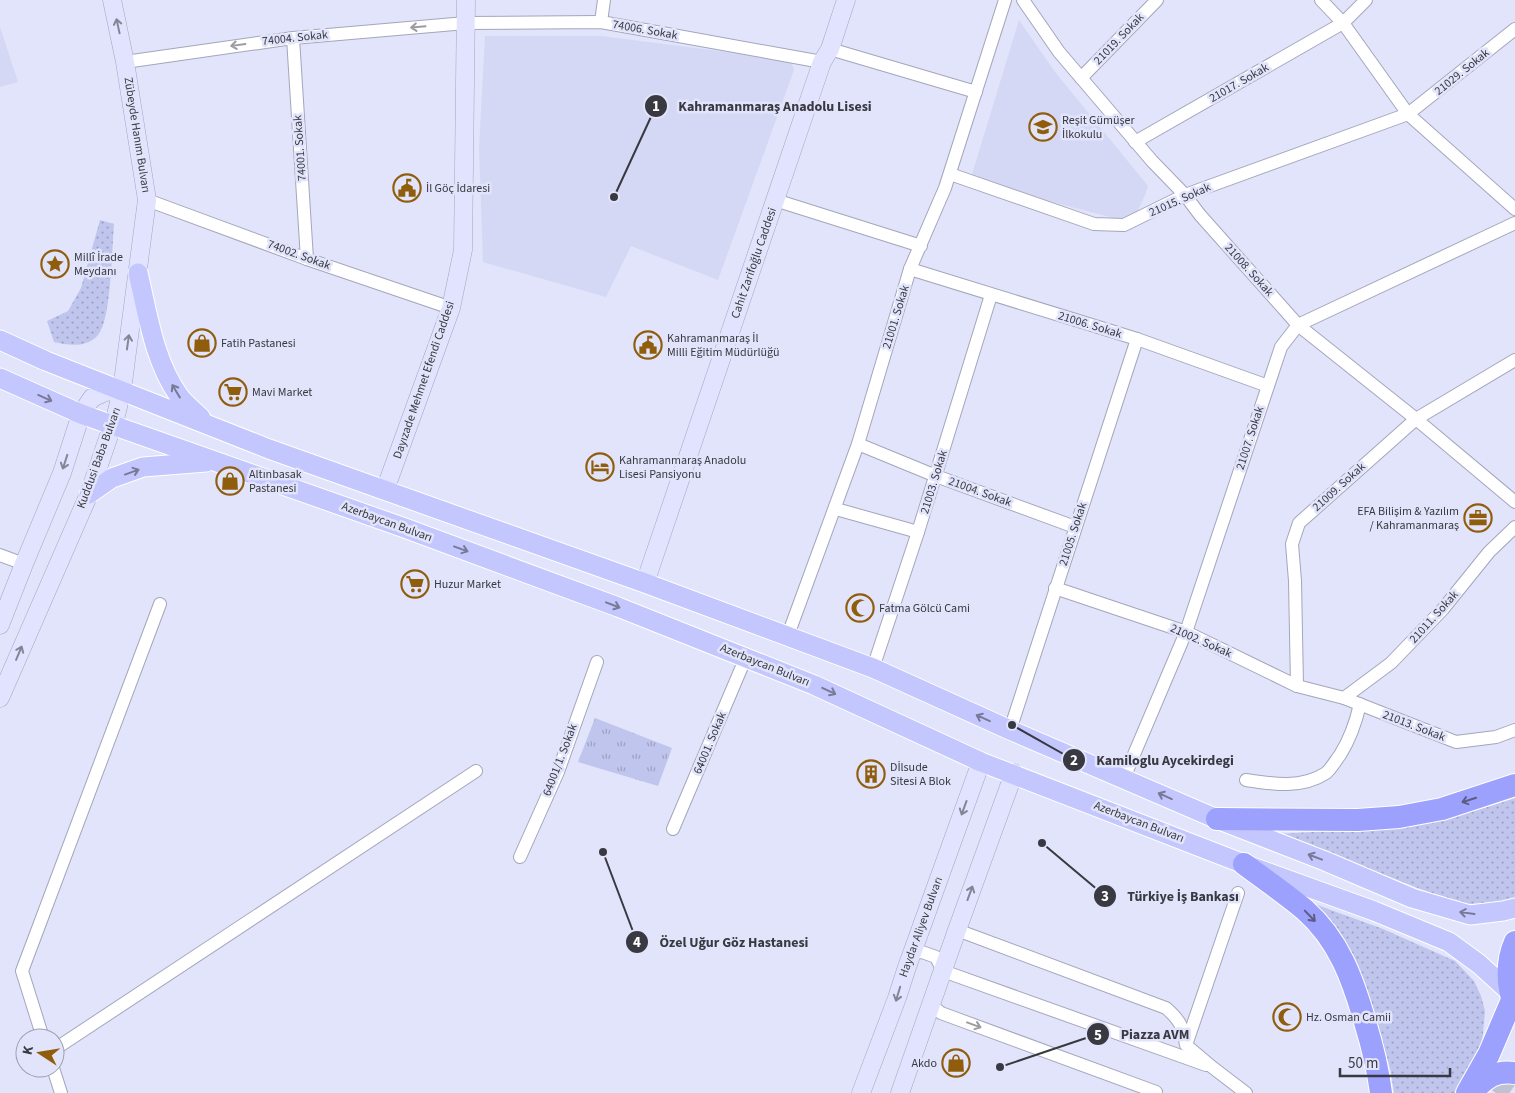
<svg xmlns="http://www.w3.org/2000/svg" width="1515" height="1093" font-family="'Source Sans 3',sans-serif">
<defs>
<pattern id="grass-dots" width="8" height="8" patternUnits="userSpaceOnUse" patternTransform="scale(1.25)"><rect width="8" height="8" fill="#c0c5ee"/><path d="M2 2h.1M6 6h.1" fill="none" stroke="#9da1c2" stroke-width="1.8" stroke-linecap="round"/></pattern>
<pattern id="park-tufts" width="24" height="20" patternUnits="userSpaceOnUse" patternTransform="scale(1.25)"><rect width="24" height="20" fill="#c0c5ee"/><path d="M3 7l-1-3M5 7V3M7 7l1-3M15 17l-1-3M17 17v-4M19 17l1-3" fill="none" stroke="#9da1c2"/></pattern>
</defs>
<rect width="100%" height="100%" fill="#e1e4fa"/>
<g fill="#d4d8f5">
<path d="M1019 20 1055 72 1148 186 1145 195 1135 216 1118 219 970 181Z"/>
<path d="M0 27 18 82 0 87Z"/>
<path d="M485 36H601L790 60 794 70 718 280 631 246 606 297 483 262 479 148Z"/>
</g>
<g fill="url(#grass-dots)">
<path d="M100 220 114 224C112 248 111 314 100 332 91 348 69 346 54 342L47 321 68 311 81 288Z"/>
<path d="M1515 798V899L1508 902 1467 904 1428 892 1280 834C1317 831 1354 831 1391 827 1433 822 1475 812 1515 798Z"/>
<path d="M1309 902 1383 929 1455 961 1474 981 1481 996 1485 1011 1482 1043 1455 1093H1394L1391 1072 1375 1013 1357 965Z"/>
</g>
<path fill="url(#park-tufts)" d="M595 718 672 748 658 786 578 762Z"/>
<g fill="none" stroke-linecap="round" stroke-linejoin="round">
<path stroke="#bfc2d5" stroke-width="22" stroke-dasharray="22 11" stroke-linecap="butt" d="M1496 1093 1515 1066"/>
<g stroke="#a4a6bb" stroke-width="14">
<g id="street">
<path d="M1023 0 1059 52 1152 161 1185 195 1200 215 1298 325 1416 419 1515 502"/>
<path d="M1321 0 1343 23 1408 114 1515 209"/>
<path d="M601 22 604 0"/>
<path d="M293 38 307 259"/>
<path d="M830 49 976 92"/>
<path d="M125 62 293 38 466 23 601 22 822 62"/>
<path d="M1081 78 1157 0"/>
<path d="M1135 142 1343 23 1366 0"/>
<path d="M950 174 1094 224 1124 225 1185 195 1408 114 1515 29"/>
<path d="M147 200 307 259 451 308"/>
<path d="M775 200 921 246"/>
<path d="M910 269 1137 339 1268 386"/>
<path d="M858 444 936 476 1075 527"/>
<path d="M836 509 918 532"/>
<path d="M0 555 24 564"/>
<path d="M1055 588 1186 632 1297 686 1344 698 1456 742 1496 737 1515 730"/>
<path d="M788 635 858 444 910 269 945 188 1005 0"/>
<path d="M873 668 918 532 991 295"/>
<path d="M1297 686 1295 581 1292 544 1299 523 1416 419 1515 360"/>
<path d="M1344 698 1391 663 1443 609 1489 552 1515 527"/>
<path d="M1010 730 1137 339"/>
<path d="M1124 778 1186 632 1281 347 1298 325 1515 223"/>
<path d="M1246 780C1272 784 1302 789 1326 773 1331 769 1336 760 1340 755 1350 739 1356 722 1360 704"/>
<path d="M673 829 746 657"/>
<path d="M520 857 558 772 597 662"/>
<path d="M957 930 1166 1008C1180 1020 1183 1027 1186 1045L1212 1067 1246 1093"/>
<path d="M912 953 922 952 936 957 943 971 1206 1065"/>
<path d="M931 1005 941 1013 1156 1092"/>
<path d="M43 1038 22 971 160 604"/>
<path d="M1187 1042 1238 893"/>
<path d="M55 1049 476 771"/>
<path d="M53 1068 61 1093"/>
</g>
</g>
<g stroke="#a4a6bb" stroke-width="19">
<g id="secondary">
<path d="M385 490 451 308 463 250 466 0"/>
<path d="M645 583 822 62 830 49 846 0"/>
<path d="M0 625 24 564 62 473 81 414 92 398 105 392 122 390"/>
<path d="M0 698 89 494 116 415 122 390 147 200 125 62 112 0"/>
<path d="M861 1093 897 998 907 967 981 762"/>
<path d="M900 1093 957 930 1014 773"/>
</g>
</g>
<g stroke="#fff" stroke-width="21">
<g id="primary">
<path d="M138 273C148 315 154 361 179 396 185 404 194 411 201 418"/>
<path d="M0 340 46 361 269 449 645 583 873 668 1010 730 1217 819 1325 861 1412 898 1470 915 1503 911 1515 908"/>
<path d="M0 378 81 414 402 527 618 607 814 685 981 762 1244 864 1374 911 1449 942 1479 964 1511 993"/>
<path d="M89 494 112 478 143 467 206 462"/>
</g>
</g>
<g stroke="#fff" stroke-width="24">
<g id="highway">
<path d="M1217 819 1358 820 1399 817 1442 809 1515 785"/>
<path d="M1244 864C1264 879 1286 894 1305 910 1339 940 1353 980 1365 1022 1372 1045 1378 1069 1381 1093"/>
<path d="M1515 942C1506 962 1507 987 1515 1007"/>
<path d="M1473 1091C1486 1078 1495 1070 1515 1073"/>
<path d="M1467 1093 1489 1054 1512 1000"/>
</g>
</g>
<use href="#street" stroke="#fff" stroke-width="12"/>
<use href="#secondary" stroke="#e2e3ff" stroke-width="18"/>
<use href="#primary" stroke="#c4c7fe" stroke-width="19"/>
<use href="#highway" stroke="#9da1fe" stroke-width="22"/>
</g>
<defs><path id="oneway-shaft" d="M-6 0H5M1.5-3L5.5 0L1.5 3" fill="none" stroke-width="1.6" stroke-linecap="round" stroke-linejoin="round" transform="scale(1.25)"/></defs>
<g stroke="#848696">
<use href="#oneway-shaft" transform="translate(118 26) rotate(-102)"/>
<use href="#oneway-shaft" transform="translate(128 342) rotate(-82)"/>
<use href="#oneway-shaft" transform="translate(65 462) rotate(108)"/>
<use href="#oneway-shaft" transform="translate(19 653) rotate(-67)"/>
<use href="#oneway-shaft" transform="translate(964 808) rotate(110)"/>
<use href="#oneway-shaft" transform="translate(970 893) rotate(-70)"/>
<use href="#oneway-shaft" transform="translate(898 994) rotate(107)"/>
</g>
<g stroke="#9c9ca0">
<use href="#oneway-shaft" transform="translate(418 27) rotate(175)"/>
<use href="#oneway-shaft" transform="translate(238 45) rotate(172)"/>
<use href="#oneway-shaft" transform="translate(974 1025) rotate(20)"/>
</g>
<g stroke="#777996">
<use href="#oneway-shaft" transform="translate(176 391) rotate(-121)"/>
<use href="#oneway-shaft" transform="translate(45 398) rotate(24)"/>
<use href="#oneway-shaft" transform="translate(132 472) rotate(-20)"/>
<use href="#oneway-shaft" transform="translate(461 549) rotate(20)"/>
<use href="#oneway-shaft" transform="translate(613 605) rotate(21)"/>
<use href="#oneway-shaft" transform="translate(829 691) rotate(25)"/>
<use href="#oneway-shaft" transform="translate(983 718) rotate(-156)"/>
<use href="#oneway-shaft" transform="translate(1165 796) rotate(-156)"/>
<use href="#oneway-shaft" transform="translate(1315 857) rotate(-159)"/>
<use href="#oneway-shaft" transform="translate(1467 913) rotate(-172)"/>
</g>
<g stroke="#5b5d83">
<use href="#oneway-shaft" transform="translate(1469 800) rotate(162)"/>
<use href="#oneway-shaft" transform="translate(1310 916) rotate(46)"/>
</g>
<defs>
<g id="school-ring" transform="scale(1.4375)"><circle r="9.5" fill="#e1e4fa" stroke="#905d0d" stroke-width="1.5"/><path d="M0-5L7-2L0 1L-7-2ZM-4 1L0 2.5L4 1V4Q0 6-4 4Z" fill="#905d0d"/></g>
<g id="civic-ring" transform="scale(1.4375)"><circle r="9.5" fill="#e1e4fa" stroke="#905d0d" stroke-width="1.5"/><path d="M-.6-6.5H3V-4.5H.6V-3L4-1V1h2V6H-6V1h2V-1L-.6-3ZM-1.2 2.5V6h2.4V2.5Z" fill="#905d0d"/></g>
<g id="sight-ring" transform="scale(1.4375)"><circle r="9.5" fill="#e1e4fa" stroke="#905d0d" stroke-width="1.5"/><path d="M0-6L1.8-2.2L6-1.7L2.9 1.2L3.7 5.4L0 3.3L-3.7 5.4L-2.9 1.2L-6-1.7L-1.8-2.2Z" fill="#905d0d"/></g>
<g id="shop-ring" transform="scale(1.4375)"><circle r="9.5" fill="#e1e4fa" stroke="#905d0d" stroke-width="1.5"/><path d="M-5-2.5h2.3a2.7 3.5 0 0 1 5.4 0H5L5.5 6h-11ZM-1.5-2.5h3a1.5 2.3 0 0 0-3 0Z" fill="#905d0d"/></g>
<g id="supermarket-ring" transform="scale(1.4375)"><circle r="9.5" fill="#e1e4fa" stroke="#905d0d" stroke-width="1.5"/><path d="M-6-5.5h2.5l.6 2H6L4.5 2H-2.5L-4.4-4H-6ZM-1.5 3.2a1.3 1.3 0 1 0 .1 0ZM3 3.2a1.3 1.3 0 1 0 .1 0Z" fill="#905d0d"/></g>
<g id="hotel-ring" transform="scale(1.4375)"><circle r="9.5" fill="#e1e4fa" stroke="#905d0d" stroke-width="1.5"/><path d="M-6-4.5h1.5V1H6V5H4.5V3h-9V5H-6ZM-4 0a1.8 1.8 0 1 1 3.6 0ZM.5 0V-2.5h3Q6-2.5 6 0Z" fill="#905d0d"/></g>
<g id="office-ring" transform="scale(1.4375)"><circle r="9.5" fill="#e1e4fa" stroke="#905d0d" stroke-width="1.5"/><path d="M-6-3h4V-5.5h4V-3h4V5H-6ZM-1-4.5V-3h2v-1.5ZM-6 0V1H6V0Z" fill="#905d0d"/></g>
<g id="mosque-ring" transform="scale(1.4375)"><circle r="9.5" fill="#e1e4fa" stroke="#905d0d" stroke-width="1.5"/><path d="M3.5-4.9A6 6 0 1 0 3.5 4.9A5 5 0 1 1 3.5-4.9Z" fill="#905d0d"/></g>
<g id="building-ring" transform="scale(1.4375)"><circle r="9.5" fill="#e1e4fa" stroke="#905d0d" stroke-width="1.5"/><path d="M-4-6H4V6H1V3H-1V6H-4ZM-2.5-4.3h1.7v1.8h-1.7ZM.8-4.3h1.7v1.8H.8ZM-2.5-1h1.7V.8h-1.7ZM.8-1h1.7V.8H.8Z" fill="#905d0d"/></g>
</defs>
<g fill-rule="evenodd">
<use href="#school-ring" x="1043" y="127"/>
<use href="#civic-ring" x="407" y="188"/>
<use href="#sight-ring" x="55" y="264"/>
<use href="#shop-ring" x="202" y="343"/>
<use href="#civic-ring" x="648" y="345"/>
<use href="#supermarket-ring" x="233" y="392"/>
<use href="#hotel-ring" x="600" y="467"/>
<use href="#shop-ring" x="230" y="481"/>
<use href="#office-ring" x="1478" y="518"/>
<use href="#supermarket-ring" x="415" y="584"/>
<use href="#mosque-ring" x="860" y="608"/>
<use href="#building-ring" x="871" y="774"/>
<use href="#mosque-ring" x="1287" y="1017"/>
<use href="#shop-ring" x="956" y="1063"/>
</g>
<g text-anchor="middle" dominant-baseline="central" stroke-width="5" stroke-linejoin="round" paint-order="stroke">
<g font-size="12" fill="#383941" stroke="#e1e4fa">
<text transform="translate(645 30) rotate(10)">74006. Sokak</text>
<text transform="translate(295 38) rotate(-6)">74004. Sokak</text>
<text transform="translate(1119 39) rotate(-46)">21019. Sokak</text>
<text transform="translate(1462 72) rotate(-39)">21029. Sokak</text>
<text transform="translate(1239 83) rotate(-30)">21017. Sokak</text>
<text transform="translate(137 135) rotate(81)">Zübeyde Hanım Bulvarı</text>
<text transform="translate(300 148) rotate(-94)">74001. Sokak</text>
<text transform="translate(1180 200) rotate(-24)">21015. Sokak</text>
<text transform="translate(299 255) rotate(20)">74002. Sokak</text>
<text transform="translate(754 263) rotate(-71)">Cahit Zarifoğlu Caddesi</text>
<text transform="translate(1249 270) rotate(48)">21008. Sokak</text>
<text transform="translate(896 317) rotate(-73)">21001. Sokak</text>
<text transform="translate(1090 325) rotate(17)">21006. Sokak</text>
<text transform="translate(424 380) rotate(-71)">Dayızade Mehmet Efendi Caddesi</text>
<text transform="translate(1250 438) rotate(-72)">21007. Sokak</text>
<text transform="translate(99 458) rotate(-70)">Kuddusi Baba Bulvarı</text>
<text transform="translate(934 482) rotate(-73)">21003. Sokak</text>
<text transform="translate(1339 487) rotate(-42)">21009. Sokak</text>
<text transform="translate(980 492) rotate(20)">21004. Sokak</text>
<text transform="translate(387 522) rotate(20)">Azerbaycan Bulvarı</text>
<text transform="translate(1073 534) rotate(-72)">21005. Sokak</text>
<text transform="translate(1434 617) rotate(-48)">21011. Sokak</text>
<text transform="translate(1201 641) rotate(24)">21002. Sokak</text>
<text transform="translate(765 665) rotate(22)">Azerbaycan Bulvarı</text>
<text transform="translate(1414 726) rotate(21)">21013. Sokak</text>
<text transform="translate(710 743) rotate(-67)">64001. Sokak</text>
<text transform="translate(560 760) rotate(-69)">64001/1. Sokak</text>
<text transform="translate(1139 822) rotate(21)">Azerbaycan Bulvarı</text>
<text transform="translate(921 927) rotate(-70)">Haydar Aliyev Bulvarı</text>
</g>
<g font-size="12" fill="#383941" stroke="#e1e4fa" text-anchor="start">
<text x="1062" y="120">Reşit Gümüşer<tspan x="1062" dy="14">İlkokulu</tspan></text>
<text x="426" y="188">İl Göç İdaresi</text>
<text x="74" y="257">Millî İrade<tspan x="74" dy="14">Meydanı</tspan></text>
<text x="667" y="338">Kahramanmaraş İl<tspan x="667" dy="14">Milli Eğitim Müdürlüğü</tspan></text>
<text x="221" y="343">Fatih Pastanesi</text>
<text x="252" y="392">Mavi Market</text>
<text x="619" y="460">Kahramanmaraş Anadolu<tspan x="619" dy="14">Lisesi Pansiyonu</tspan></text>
<text x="249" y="474">Altınbasak<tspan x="249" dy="14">Pastanesi</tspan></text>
<text x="1459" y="511" text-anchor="end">EFA Bilişim &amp; Yazılım<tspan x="1459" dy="14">/ Kahramanmaraş</tspan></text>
<text x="434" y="584">Huzur Market</text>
<text x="879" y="608">Fatma Gölcü Cami</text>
<text x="890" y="767">Dİlsude<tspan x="890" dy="14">Sitesi A Blok</tspan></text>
<text x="1306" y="1017">Hz. Osman Camii</text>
<text x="937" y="1063" text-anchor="end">Akdo</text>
</g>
</g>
<path fill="none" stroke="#383941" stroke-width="2" d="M614 197L656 106M1012 725L1074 760M1042 843L1105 896M603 852L637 942M1000 1067L1098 1034"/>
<g fill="#383941" stroke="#e1e4fa" stroke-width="2">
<circle cx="614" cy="197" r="5"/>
<circle cx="1012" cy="725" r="5"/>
<circle cx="1042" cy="843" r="5"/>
<circle cx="603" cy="852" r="5"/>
<circle cx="1000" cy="1067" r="5"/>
<circle cx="656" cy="106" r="12"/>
<circle cx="1074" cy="760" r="12"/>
<circle cx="1105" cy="896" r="12"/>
<circle cx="637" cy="942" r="12"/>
<circle cx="1098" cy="1034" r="12"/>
</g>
<g font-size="15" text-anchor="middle" font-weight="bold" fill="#fff">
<text x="656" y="111">1</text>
<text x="1074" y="765">2</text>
<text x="1105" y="901">3</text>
<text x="637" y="947">4</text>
<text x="1098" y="1040">5</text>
</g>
<g font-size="14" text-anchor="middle" font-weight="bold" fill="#383941" stroke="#e1e4fa" stroke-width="5" stroke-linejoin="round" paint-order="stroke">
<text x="775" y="111">Kahramanmaraş Anadolu Lisesi</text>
<text x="1165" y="765">Kamiloglu Aycekirdegi</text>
<text x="1183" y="901">Türkiye İş Bankası</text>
<text x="734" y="947">Özel Uğur Göz Hastanesi</text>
<text x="1155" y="1039">Piazza AVM</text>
</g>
<g transform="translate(40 1053) rotate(282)"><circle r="24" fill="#e1e4fa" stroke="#9da0b0"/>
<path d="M0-4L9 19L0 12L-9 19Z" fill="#905d0d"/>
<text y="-8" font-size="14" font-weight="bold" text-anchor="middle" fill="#383941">K</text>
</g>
<path d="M1340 1068v8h110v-8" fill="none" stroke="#383941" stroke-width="2.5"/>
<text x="1348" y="1068" font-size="15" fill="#383941" stroke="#e1e4fa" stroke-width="4" paint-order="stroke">50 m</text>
</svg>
